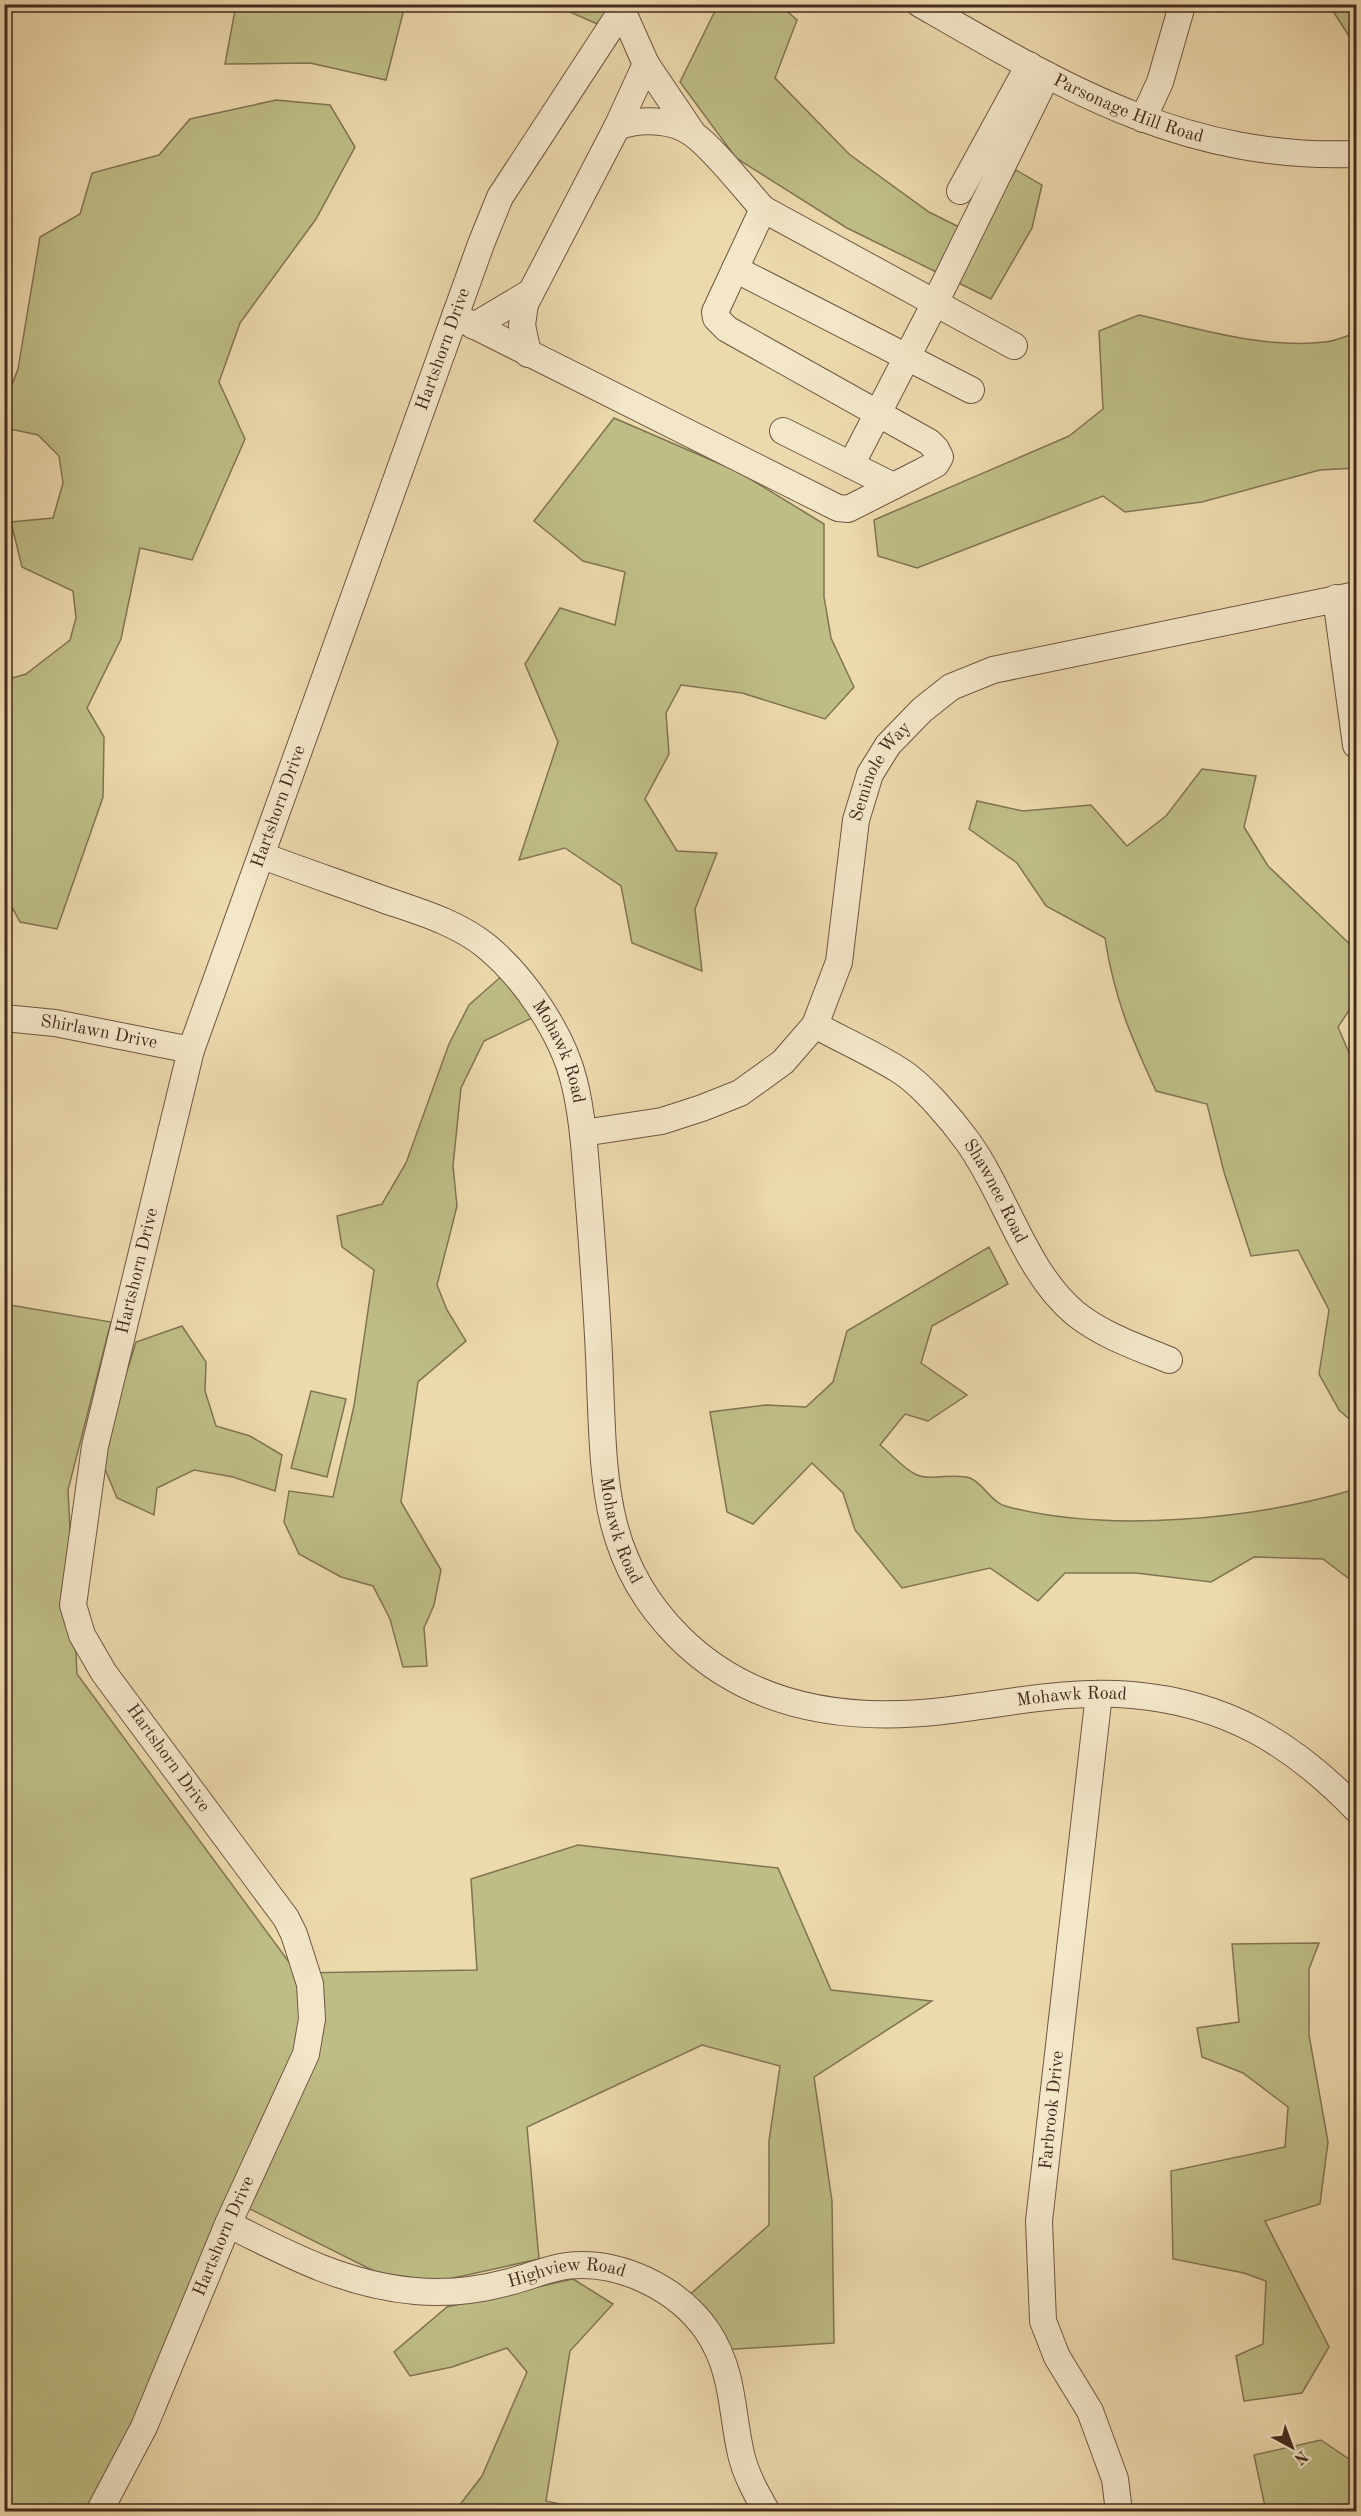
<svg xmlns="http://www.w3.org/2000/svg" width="1361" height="2516" font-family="'Old Standard TT',serif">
<rect width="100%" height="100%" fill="#ecd9ac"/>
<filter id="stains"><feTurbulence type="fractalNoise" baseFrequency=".00333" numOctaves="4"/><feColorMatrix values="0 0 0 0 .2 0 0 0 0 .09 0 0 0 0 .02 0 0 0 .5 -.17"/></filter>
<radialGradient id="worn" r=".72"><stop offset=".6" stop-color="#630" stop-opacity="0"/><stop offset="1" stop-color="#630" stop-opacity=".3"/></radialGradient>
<g fill="#bebd85" stroke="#817452" stroke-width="1.5">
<path d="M394 5 404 9 386 80 310 63 225 64 236 5Z"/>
<path d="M575 5H617L604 27 570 12Z"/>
<path d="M718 5H780L797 20 775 78 849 154 929 212 975 235 1016 170 1042 185 1032 228 991 299 847 228 736 158 680 82Z"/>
<path d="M1329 5H1356V47Z"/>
<path d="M276 100 330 105 355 147 316 219 240 323 219 382 245 439 192 560 140 548 121 639 87 708 104 737 103 797 57 929 20 922 5 894V680L26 674 70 640 76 618 73 591 22 567 11 522 53 518 63 483 59 456 38 435 5 428V402L18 369 40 237 80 214 92 173 159 155 190 119Z"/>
<path d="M1139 315C1199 329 1263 349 1325 342 1336 341 1346 336 1356 333V468L1320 470 1202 502 1125 512 1103 496 917 568 878 556 874 520 1069 436 1103 409 1099 331Z"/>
<path d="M614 418 739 472 824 524V597L831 638 854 687 825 719 742 693 681 685 666 713 669 754 645 799 677 851 717 853 695 909 702 971 632 943 621 886 565 848 519 860 558 742 525 664 560 608 615 625 625 572 583 561 534 521Z"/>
<path d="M1202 769 1256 776 1244 827 1268 866 1356 950V1000L1338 1027 1356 1069 1354 1105 1356 1121V1425L1339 1410 1319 1374 1329 1310 1298 1250 1251 1256 1224 1172 1207 1104 1156 1091C1131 1037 1114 998 1105 938L1046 906 1017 863 969 829 977 801 1023 811 1091 805 1127 846 1166 816Z"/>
<path d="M504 974 534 1017 484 1041 461 1088 453 1166 457 1206 437 1285 447 1310 466 1341 418 1382 401 1502 441 1570 434 1605 424 1628 427 1666 403 1667 390 1619 373 1586 341 1577 299 1554 284 1522 289 1491 333 1497 354 1406 374 1270 342 1247 337 1216 382 1204 406 1163 449 1044 469 1005Z"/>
<path d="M989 1247 1008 1284 932 1326 921 1363 967 1395 928 1421 905 1414 880 1445C891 1454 903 1468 915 1474 931 1482 954 1472 970 1478 983 1483 991 1502 1005 1506 1107 1534 1256 1519 1356 1489V1584L1323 1559 1254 1557 1211 1582 1136 1573H1065L1038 1601 990 1568 902 1588 855 1530 843 1493 812 1463 753 1524 727 1512 710 1412 766 1405 806 1407 833 1382 847 1331Z"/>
<path d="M4 1304 111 1322 68 1490 77 1674 297 1973 477 1970 471 1879 578 1845 778 1868 831 1990 932 2001 814 2077 832 2201 834 2343 704 2351 679 2304 769 2225V2141L780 2066 702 2045 527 2127 539 2259 408 2288 230 2199 105 2511H5Z"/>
<path d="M182 1326 206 1362 205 1391 216 1426 250 1436 282 1455 275 1491 233 1477 194 1470 157 1488 154 1515 117 1498 100 1457 136 1342Z"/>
<path d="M311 1391 346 1399 327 1477 291 1468Z"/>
<path d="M1319 1943 1309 1969V2035L1328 2142 1320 2204 1265 2221 1329 2347 1302 2393 1244 2401 1236 2356 1263 2344 1266 2281 1244 2273 1173 2259 1171 2171 1285 2147 1288 2107 1243 2073 1202 2057 1197 2028 1239 2022 1232 1944Z"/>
<path d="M573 2279 613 2304 570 2351 546 2501 578 2508 582 2511H455L482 2476 527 2372 507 2348 452 2367 410 2376 394 2352 447 2307Z"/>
<path d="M1321 2440 1353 2462V2511H1266L1254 2455Z"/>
</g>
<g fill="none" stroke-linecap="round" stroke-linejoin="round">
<g stroke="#6e5642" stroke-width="28">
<g id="minor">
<path id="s1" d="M920 4C1064 87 1184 160 1356 154"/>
<path d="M622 10 646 64"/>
<path d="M1143 119 1160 82 1181 9 1179 4"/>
<path d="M617 127 646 64 692 132"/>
<path d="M960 191 1029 65"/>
<path d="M735 269 971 390"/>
<path d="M455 316 838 508 848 509 923 471 936 464 940 457 936 449 929 442 727 329 716 318 715 312 763 209 1014 346"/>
<path d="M474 326 531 292"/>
<path d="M528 354 522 325 525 304 617 127C639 118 674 119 693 134 715 150 744 188 763 209"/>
<path d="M783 431 893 486"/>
<path d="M851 465 935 303 1047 75"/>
<path d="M1336 598 1356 745"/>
<path id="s2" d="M263 856C303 871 344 885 385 900 420 912 456 922 486 946 524 977 562 1033 574 1081 583 1117 585 1155 588 1192 593 1255 598 1318 600 1381 604 1481 603 1561 679 1637 750 1708 847 1722 943 1711 1006 1704 1068 1689 1132 1695 1226 1703 1292 1743 1356 1809"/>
<path id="s3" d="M4 1018 55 1023 191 1050"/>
<path id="s4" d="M815 1025C842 1040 872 1053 899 1070 922 1084 952 1120 968 1142 1006 1195 1025 1272 1076 1314 1104 1336 1137 1347 1169 1360"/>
<path id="s5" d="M583 1133 662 1121 702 1108 740 1093 783 1062 815 1025 839 962 856 820 870 774 888 745 922 710 951 687 993 670 1356 595"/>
<path d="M1099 1694 1039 2221 1043 2321 1057 2357 1090 2411 1115 2479 1119 2512"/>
<path id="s6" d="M228 2224C289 2255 346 2285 415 2291 446 2294 479 2290 509 2282 529 2277 546 2269 566 2266 619 2259 679 2289 708 2332 734 2372 731 2410 741 2454 746 2475 756 2493 767 2512"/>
<path id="s7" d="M99 2512 144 2427 228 2224 306 2054 312 2019 310 1984 294 1934 286 1918 104 1673 82 1635 73 1605 95 1446 191 1050 481 244 500 197 626 4"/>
</g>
</g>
<use href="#minor" stroke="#f3e6c9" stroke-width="26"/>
</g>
<g text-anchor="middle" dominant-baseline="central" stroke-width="5" stroke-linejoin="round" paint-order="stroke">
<g font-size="18" fill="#442b1e" stroke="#f3e6c9">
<text stroke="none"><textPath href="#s1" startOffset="234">Parsonage Hill Road</textPath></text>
<text stroke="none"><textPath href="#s7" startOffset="2337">Hartshorn Drive</textPath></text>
<text stroke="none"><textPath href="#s5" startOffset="530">Seminole Way</textPath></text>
<text stroke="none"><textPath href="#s7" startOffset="1851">Hartshorn Drive</textPath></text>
<text stroke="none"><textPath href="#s3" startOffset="96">Shirlawn Drive</textPath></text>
<text stroke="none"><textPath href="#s2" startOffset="372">Mohawk Road</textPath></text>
<text stroke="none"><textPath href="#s4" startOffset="252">Shawnee Road</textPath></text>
<text stroke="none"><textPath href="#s7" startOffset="1365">Hartshorn Drive</textPath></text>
<text stroke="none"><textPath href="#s2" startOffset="858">Mohawk Road</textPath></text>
<text stroke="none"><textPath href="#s2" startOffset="1396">Mohawk Road</textPath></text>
<text transform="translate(168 1758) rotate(54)">Hartshorn Drive</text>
<text transform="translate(1052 2110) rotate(-84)">Farbrook Drive</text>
<text stroke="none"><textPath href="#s7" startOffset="303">Hartshorn Drive</textPath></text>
<text stroke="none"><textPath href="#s6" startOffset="354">Highview Road</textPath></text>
</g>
</g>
<rect width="1361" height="2516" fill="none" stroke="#ecd9ac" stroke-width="24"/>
<rect x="6" y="6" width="1349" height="2504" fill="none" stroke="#442b1e" stroke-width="3"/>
<rect x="12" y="12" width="1337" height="2492" fill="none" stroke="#442b1e" stroke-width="1.5"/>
<g transform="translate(1292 2447) rotate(139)" stroke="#f3e6c9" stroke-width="4.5" paint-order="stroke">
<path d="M0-4.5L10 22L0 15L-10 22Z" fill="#442b1e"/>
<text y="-9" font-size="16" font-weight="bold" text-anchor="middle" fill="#442b1e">N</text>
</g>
<rect width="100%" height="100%" filter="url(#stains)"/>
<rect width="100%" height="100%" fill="url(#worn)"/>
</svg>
